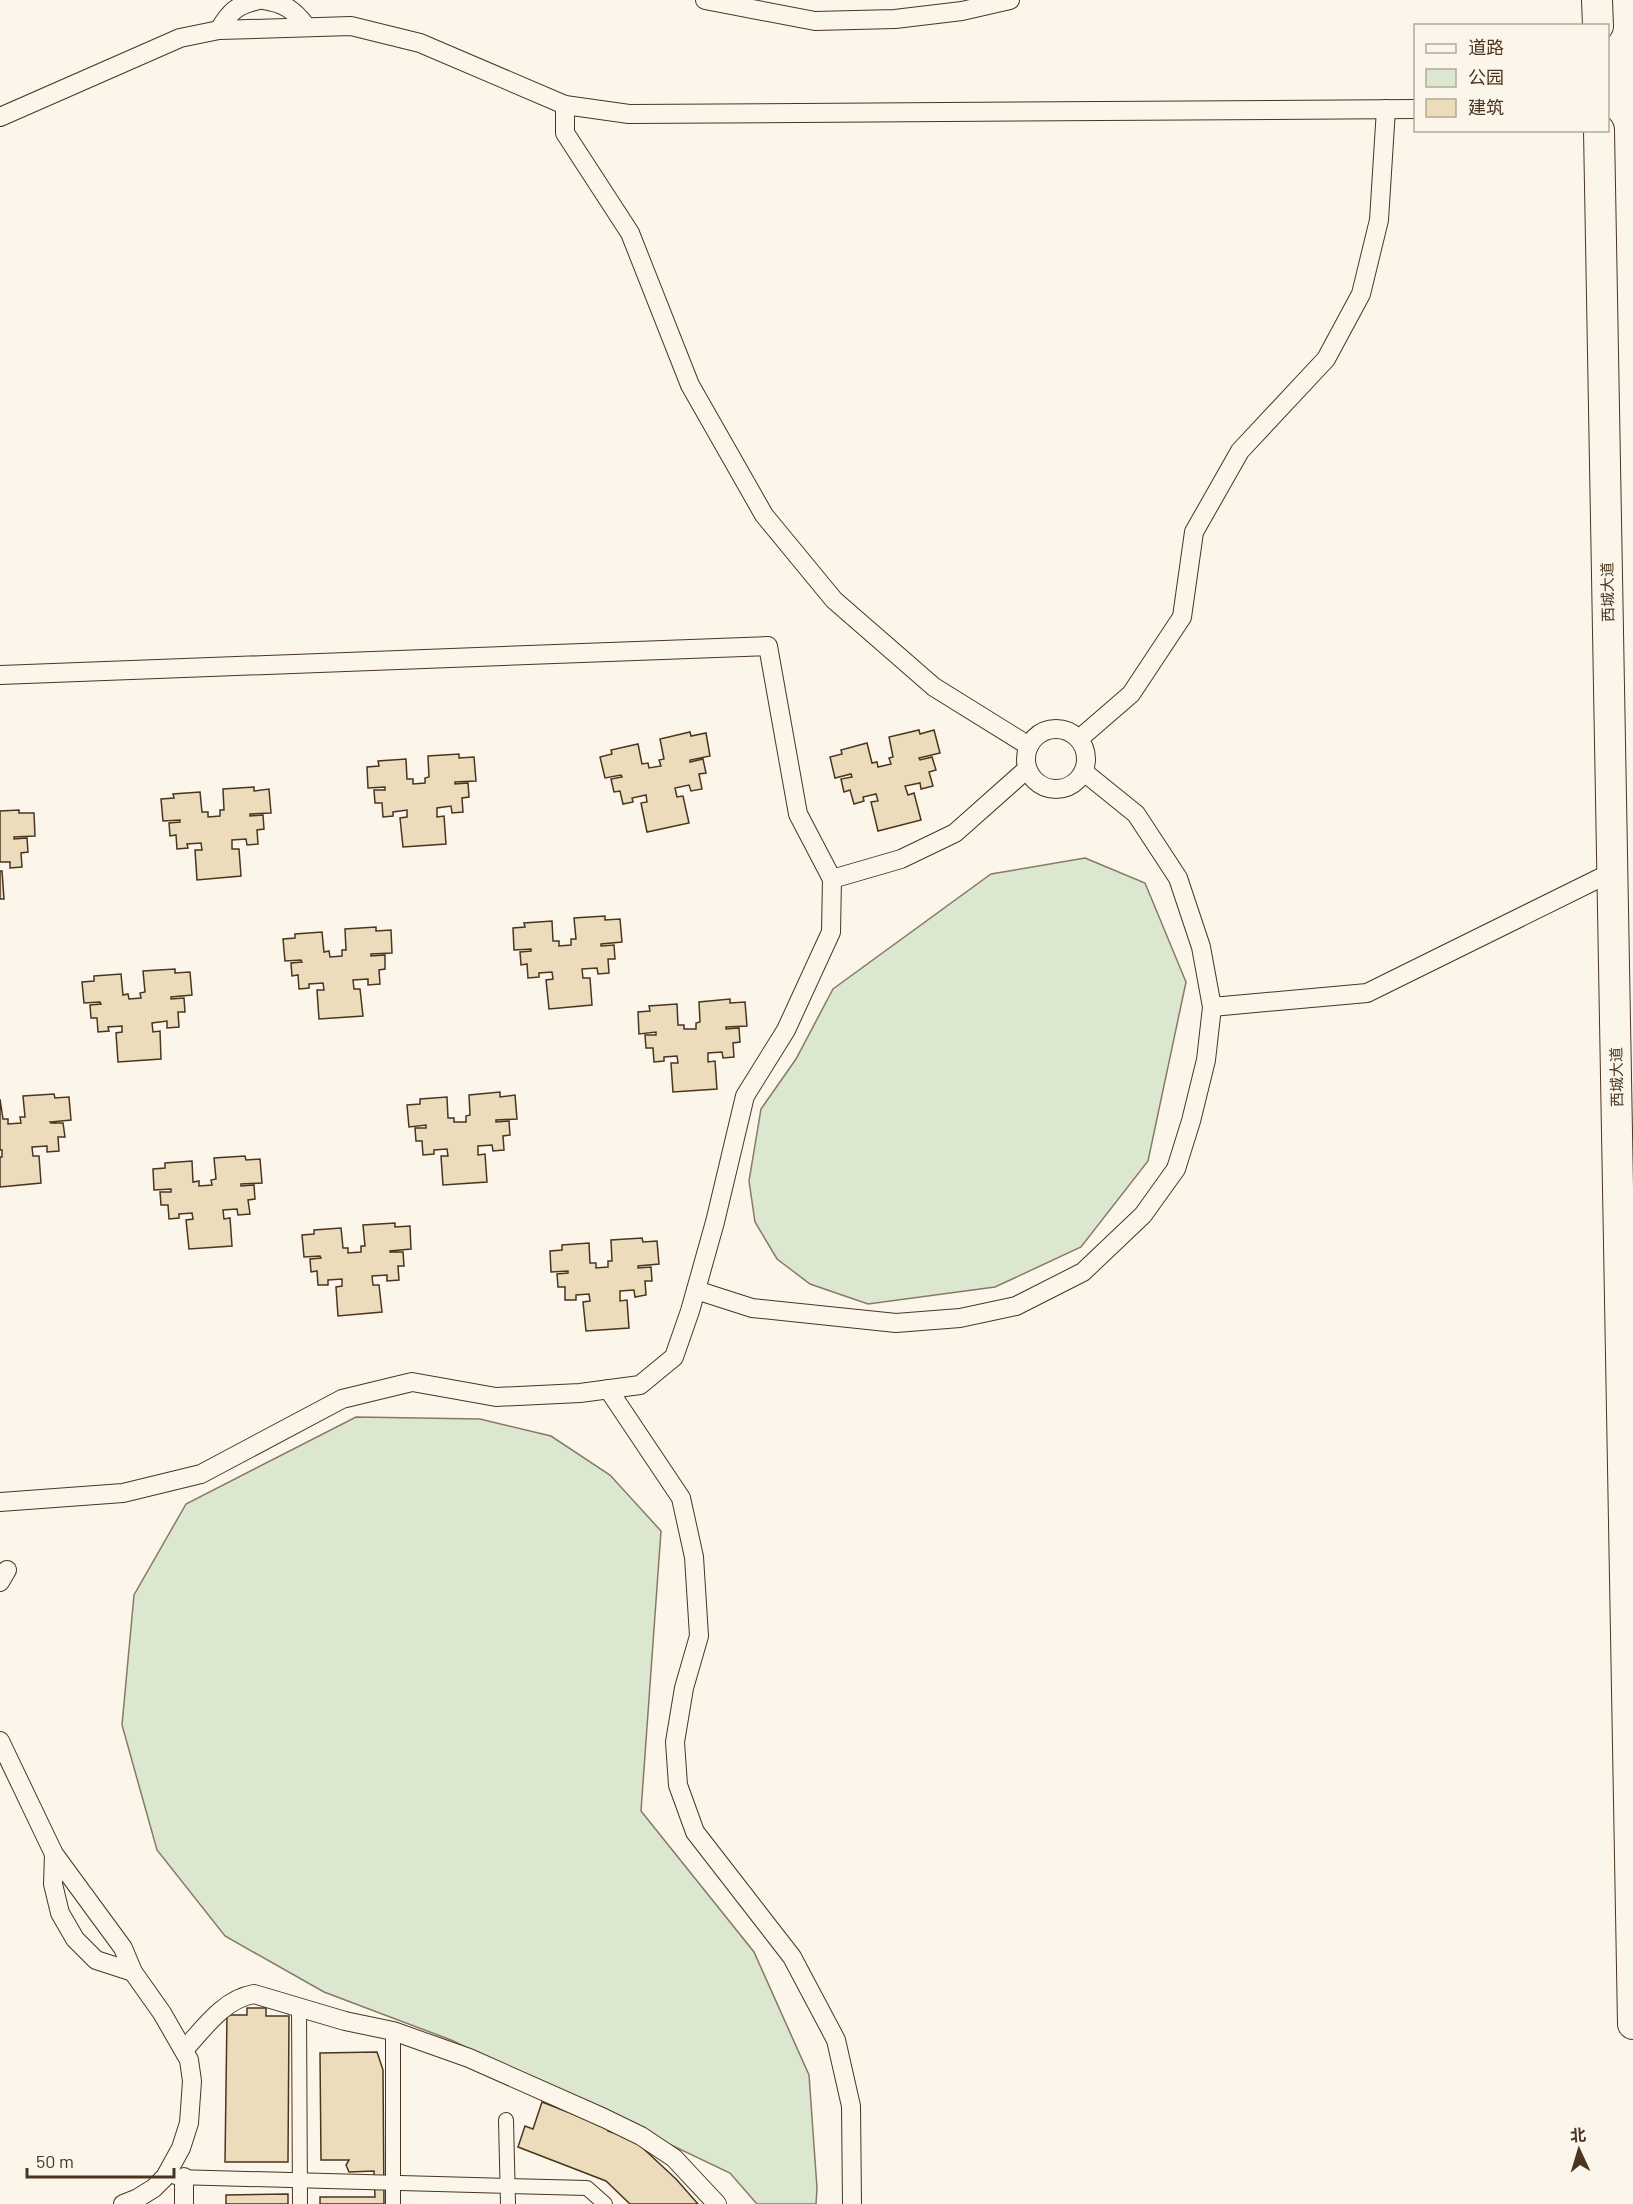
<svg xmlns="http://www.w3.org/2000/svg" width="1633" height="2204" font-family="Barlow,'Noto Sans SC',sans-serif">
<rect width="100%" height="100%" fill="#fbf6e9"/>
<g fill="#dce7d0" stroke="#887966" stroke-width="1.5">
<path d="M1085 858 1145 883 1186 982 1148 1161 1081 1247 995 1287 868 1304 810 1284 777 1259 755 1222 749 1181 761 1109 796 1059 833 989 991 874Z"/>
<path d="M356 1417 480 1419 551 1436 610 1475 661 1531 641 1811 754 1952 809 2075 817 2188 816 2204H757L730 2173 451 2040 324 1992 225 1936 157 1850 122 1725 134 1595 186 1504Z"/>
</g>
<g fill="#ecdcbc" stroke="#4a3520" stroke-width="1.5">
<path d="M919 730 920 734 934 730 940 753 919 758 920 760 932 757 936 770 929 772 933 786 921 789 920 783 905 786 908 795 914 793 921 820 878 831 871 802 878 801 876 794 863 797 864 801 854 804 850 790 844 792 841 779 852 777 851 774 835 778 830 757 842 754 841 750 867 743 872 763 877 762 878 767 891 764 889 758 893 757 889 737Z"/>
<path d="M690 732 691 736 706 733 710 756 690 760V762L703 759 706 773 699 774 702 789 691 791 689 785 675 788 677 797 683 796 689 823 647 832 641 803 647 802 646 795 632 798 633 802 623 804 620 791 614 792 611 779 622 777 621 775 605 778 600 757 612 754 611 750 638 744 642 764 648 763 649 768 661 766 659 760 664 759 660 739Z"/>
<path d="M459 754V758L474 757 476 781 455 782V784L468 783 469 797 462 798 463 812 452 813 451 806 437 808V817L444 816 446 844 403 847 400 818 407 817V810L393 812V816L383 817 382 803H375L374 790H385V787L368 788 367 767 379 766 378 761 406 759 407 779H413V784L425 783V778L429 777 428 756Z"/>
<path d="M254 787V791L269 789 271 813 250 814V816L263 815 264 829 257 830 258 844 247 845 246 839 232 840V849H239L241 876 197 880 195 850H202L201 843 187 844 188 848 177 849 176 835 170 836 169 823 180 822V820L163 821 161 799 174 798 173 794 200 792 202 812H208V817L220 816V810H224L223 789Z"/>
<path d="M19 810V813H34L35 836 14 837V839L27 838 28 852 21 853 22 867 10 868V862H0V811Z"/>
<path d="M0 871H2L4 899H0Z"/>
<path d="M605 916V920L620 919 622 942 601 944V946L614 945 615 959H608L609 973 598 974 597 968 582 969 583 978H590L592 1005 549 1009 546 980 553 979 552 972 539 973V977L528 978 527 964 521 965 520 952 531 951V949L514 950 513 928 525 927 524 923 552 921 553 941H559V946L571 945V939H576L574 918Z"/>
<path d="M376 927V931L391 930 392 953 371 954V956L385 955V969L379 970 380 984 368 985V979L353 980 354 989H360L363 1016 319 1019 317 990H324L323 983 309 984V988L299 989 298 975 292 976 291 963 302 962 301 960 285 961 283 939 295 938V934L322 932 324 952 329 951 330 957 342 956V950H346L345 929Z"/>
<path d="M175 969V973L190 972 192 995 171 997V999L184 998 185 1012H178L179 1027 167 1028V1021L152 1023 153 1032 160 1031 161 1059 118 1062 116 1033 122 1032V1026L108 1027 109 1031 98 1032 97 1018H91L90 1005 101 1004 100 1002 84 1003 82 982 94 981V976L121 974 123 995 128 994 129 999 141 998 140 993 145 992 143 971Z"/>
<path d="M730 999V1003L745 1002 747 1026 726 1027V1029L739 1028 740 1042 733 1043 734 1057 723 1058 722 1052 708 1053V1062L715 1061 717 1089 673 1092 671 1063H678L677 1056 664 1057V1061L654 1062 653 1048H646L645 1035H656V1032L639 1034 638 1012 650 1011 649 1006 677 1004 678 1025H684V1029H696V1023L700 1022 699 1002Z"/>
<path d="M500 1092V1097L515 1095 517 1119 496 1120V1122L509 1121 510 1135 503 1136 504 1150 493 1151 492 1145 478 1146V1155L485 1154 487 1182 443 1185 441 1156H448L447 1149 434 1150V1154L423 1155 422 1141H416L415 1128H426V1125L409 1127 407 1105 420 1104V1099L447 1097 448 1118H454V1122H466V1116L470 1115 469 1095Z"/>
<path d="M54 1094 55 1098 69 1097 71 1120 50 1122 51 1123H63L65 1137H58L59 1151 47 1152V1146L32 1147 33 1156H39L41 1183 0 1187V1157H2V1150H0V1099L3 1119H8V1124L21 1123 20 1117H25L23 1096Z"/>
<path d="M245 1156 246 1160 260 1159 262 1183 241 1184V1186L254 1185 255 1199 248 1200 250 1214 238 1215 237 1209 223 1210 224 1219 230 1218 232 1246 189 1249 186 1220 193 1219 192 1213 179 1214V1218L169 1219 168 1205H161L160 1192H171V1189L154 1190 153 1169 165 1168V1163L192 1161 193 1182 199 1181V1186L212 1185 211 1180 216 1179 214 1158Z"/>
<path d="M395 1223V1227L410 1226 411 1249 390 1251V1252H403L404 1266H398L399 1280 387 1281V1275L372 1276 373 1285H379L382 1312 338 1316 336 1287 342 1286V1279L328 1280V1285H318L317 1271 311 1272 310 1259 321 1258 320 1256 304 1257 302 1235 314 1234V1230L341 1228 343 1248H348V1253L361 1252V1246H365L363 1225Z"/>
<path d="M642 1238 643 1242 657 1241 659 1264 638 1266V1268L651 1267 652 1281H645L646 1295 635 1297 634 1290 620 1291V1301L627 1300 629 1328 586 1331 583 1302 590 1301 589 1294 576 1295V1300H565V1287H558L557 1274 568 1273V1271L551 1272 550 1251 562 1250V1245L589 1243 590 1263H596V1268L608 1267V1261H612L611 1240Z"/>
<path d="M247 2008H266V2016H289L288 2162H225L227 2015H247Z"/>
<path d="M377 2052 383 2070 384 2204H320V2197H375L374 2171 349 2172 346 2165 349 2160H321L320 2053Z"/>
<path d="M542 2102 609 2128 608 2131 633 2139 676 2179 698 2204H630L606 2181 518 2147 525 2126 533 2129Z"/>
<path d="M288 2194V2204H226V2195Z"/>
</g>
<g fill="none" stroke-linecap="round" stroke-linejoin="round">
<g stroke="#4a3520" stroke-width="16">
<g id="pedestrian">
<path d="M299 2007 300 2204"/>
<path d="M393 2031V2204"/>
<path d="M506 2120 508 2204"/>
<path d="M175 2177 587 2188 605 2204"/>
</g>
</g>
<g stroke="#4a3520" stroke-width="20">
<g id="minor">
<path d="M259 0C237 5 230 11 219 30L351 26 420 43 565 105 629 114 1416 109"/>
<path d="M264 0C284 3 294 10 306 26"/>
<path d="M705 0 815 21 895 19 962 11 1010 0"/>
<path d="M565 105V133L630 233 690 385 764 515 834 600 934 687 1029 746"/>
<path d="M0 117 180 38 219 30"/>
<path d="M0 675 768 646 798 814 832 879 831 932 786 1030 745 1096 715 1222 690 1311 674 1357 640 1385 580 1393 496 1397 412 1382 342 1399 201 1474 123 1493 0 1502"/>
<circle cx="1056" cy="759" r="30"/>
<path d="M1079 739 1131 694 1182 617 1194 532 1240 451 1326 359 1361 294 1379 220 1386 109"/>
<path d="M1084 772 1136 814 1178 878 1201 947 1212 1007 1367 993 1612 872"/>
<path d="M832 879 901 859 955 833 1027 769"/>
<path d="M696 1290 752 1308 896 1323 960 1318 1016 1306 1083 1272 1143 1215 1176 1169 1191 1121 1206 1060 1212 1007"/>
<path d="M608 1389 681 1498 694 1557 699 1636 684 1688 675 1742 678 1785 695 1832 792 1957 836 2040 851 2106 852 2204"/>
<path d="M0 1582 7 1570"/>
<path d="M0 1741 54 1854 123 1948 133 1972 162 2013 189 2060 192 2081 189 2123 181 2148 165 2177 154 2188 138 2198 123 2204"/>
<path d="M54 1854 53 1884 60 1913 75 1939 96 1960 133 1972"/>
<path d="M184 2050C204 2028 224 1999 254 1994L345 2021 393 2031 469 2058 604 2118 641 2136 674 2158 717 2204"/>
<path d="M184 2204V2177"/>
</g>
</g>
<g stroke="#4a3520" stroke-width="32">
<g id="trunk">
<path d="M1597 0 1598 26"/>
<path d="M1599 130 1633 2024"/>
</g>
</g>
<use href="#pedestrian" stroke="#fbf6e9" stroke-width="14"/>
<use href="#minor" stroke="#fbf6e9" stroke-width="18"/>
<use href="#trunk" stroke="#fbf6e9" stroke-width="30"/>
</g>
<g text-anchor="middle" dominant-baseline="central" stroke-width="4.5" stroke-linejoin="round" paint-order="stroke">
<g font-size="15" fill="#4a3520" stroke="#fbf6e9">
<text transform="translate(1607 592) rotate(-91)">西城大道</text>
<text transform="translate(1616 1077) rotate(-91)">西城大道</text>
</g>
</g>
<rect x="1414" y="24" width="195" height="108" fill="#fbf6e9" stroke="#b4a999" stroke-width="1.5"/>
<rect x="1426" y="44" width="30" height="9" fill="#fbf6e9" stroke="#b4a999" stroke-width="1.5"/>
<text x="1468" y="54" font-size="18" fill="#4a3520">道路</text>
<rect x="1426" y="69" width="30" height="18" fill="#dce7d0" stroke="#b4a999" stroke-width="1.5"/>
<text x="1468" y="84" font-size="18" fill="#4a3520">公园</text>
<rect x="1426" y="99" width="30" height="18" fill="#ecdcbc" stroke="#b4a999" stroke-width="1.5"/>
<text x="1468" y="114" font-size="18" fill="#4a3520">建筑</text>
<g transform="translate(1579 2150) rotate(356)" stroke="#fbf6e9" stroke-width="4.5" paint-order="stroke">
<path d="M0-4.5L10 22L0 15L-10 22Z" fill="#4a3520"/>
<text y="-9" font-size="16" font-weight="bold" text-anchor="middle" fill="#4a3520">北</text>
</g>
<path d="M27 2168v9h147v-9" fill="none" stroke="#4a3520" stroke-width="3"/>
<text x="36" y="2168" font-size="18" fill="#4a3520" stroke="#fbf6e9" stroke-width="4.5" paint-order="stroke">50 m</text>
</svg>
